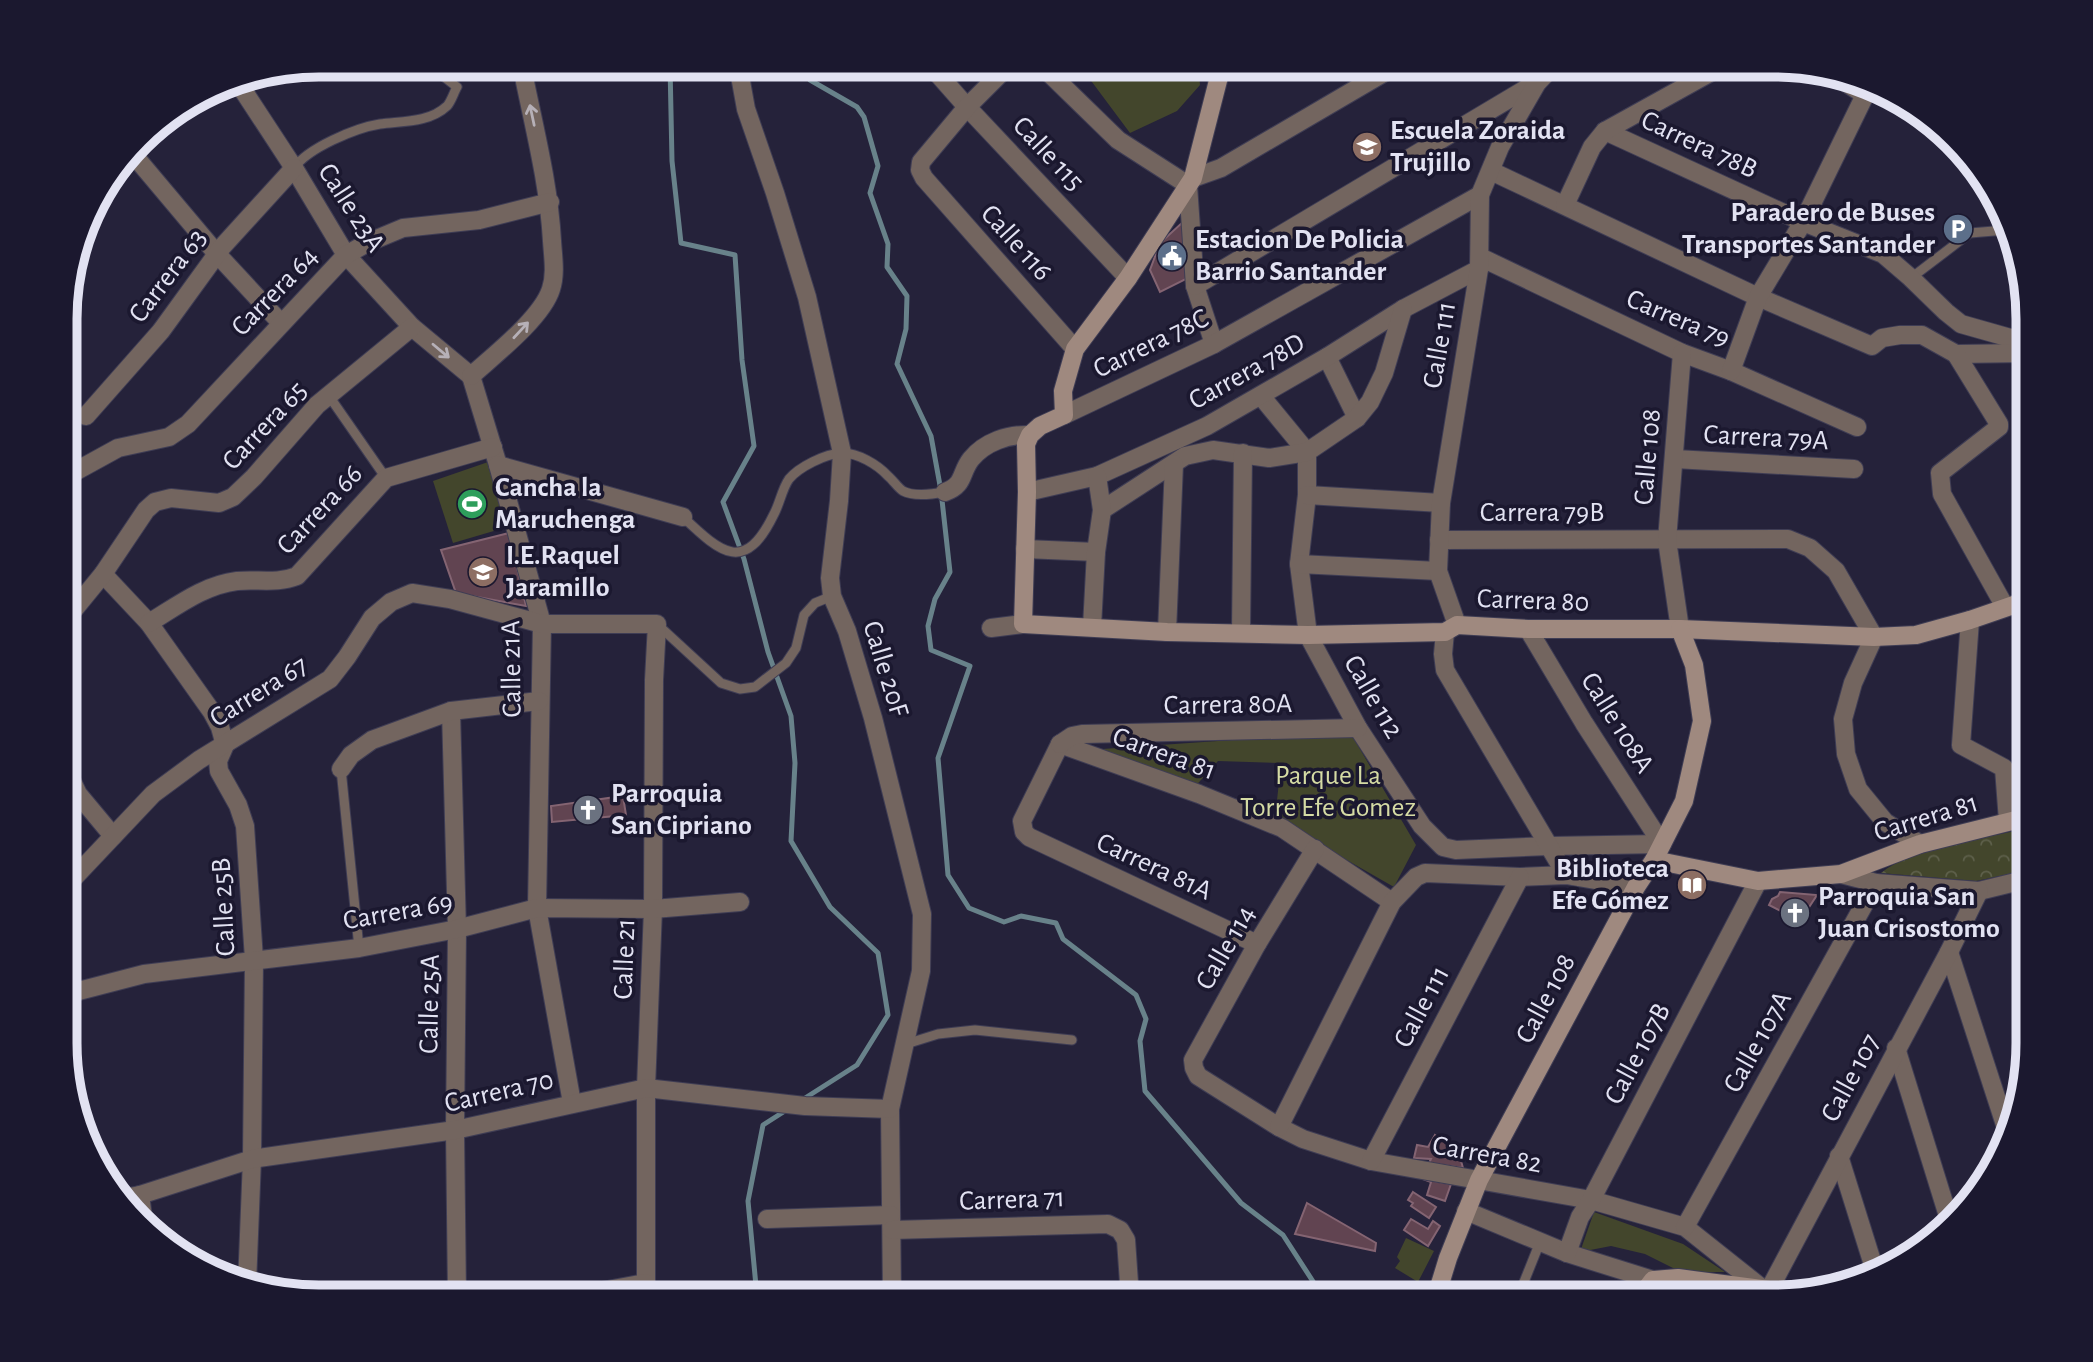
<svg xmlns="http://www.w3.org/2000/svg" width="2093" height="1362" font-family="'Alegreya Sans',sans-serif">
<defs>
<pattern id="forest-crowns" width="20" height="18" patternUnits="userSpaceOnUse" patternTransform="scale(1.75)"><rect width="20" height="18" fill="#43462c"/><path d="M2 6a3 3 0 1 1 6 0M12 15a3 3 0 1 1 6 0" fill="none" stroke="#5e604b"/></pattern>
</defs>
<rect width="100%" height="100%" fill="#25223a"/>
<g fill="#43462c">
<path d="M1077 65H1198L1200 85 1177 111 1130 133 1092 82Z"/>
<path d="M491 461 511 526 453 543 433 481Z"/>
<path d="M1350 732 1416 845 1394 887 1275 819 1281 763 1218 761 1192 790 1088 750Z"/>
<path d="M1594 1212 1683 1244 1725 1272H1681L1645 1254 1611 1246 1580 1252Z"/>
<path d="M1406 1238 1434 1251 1418 1282 1395 1268 1400 1261 1397 1257Z"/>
</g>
<path fill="url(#forest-crowns)" d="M2028 828V870L1976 881 1881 873C1913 847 1987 838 2028 828Z"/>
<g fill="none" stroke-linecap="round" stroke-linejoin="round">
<g stroke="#68828a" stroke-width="5">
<path d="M670 65 672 161 681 243 735 255 742 360 754 446 723 502 744 559 768 652 791 716 795 763 791 841 830 907 878 953 888 1015 857 1065 802 1100"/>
<path d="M800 65 810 80 857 107 864 117 878 166 870 193 888 244 887 267 907 296 906 329 897 364 931 436 941 491 950 572 935 599 928 626 931 650 970 666 938 758 948 875 969 908 1004 922 1021 916 1056 923 1063 939 1136 995 1146 1019 1140 1041 1145 1091 1241 1203 1283 1235 1323 1297"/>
<path d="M755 1297 756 1286 748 1201 763 1125 788 1109"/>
</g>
</g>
<g fill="#614451" stroke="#846472" stroke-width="2">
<path d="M1184 221 1190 277 1160 292 1150 270 1160 243Z"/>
<path d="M509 533 526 606 456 593 441 550Z"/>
<path d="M623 796 626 815 552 822 551 806Z"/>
<path d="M1780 892 1817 895 1800 921 1769 905 1772 899 1778 896Z"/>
<path d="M1435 1135 1458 1150 1463 1168 1429 1163 1431 1159 1414 1158 1417 1145 1428 1147Z"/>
<path d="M1423 1179 1451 1184 1445 1201 1427 1195 1431 1182Z"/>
<path d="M1413 1192 1436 1207 1429 1218 1411 1206 1413 1203 1408 1200Z"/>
<path d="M1307 1203 1376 1243 1375 1251 1295 1234Z"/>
<path d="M1411 1219 1428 1229 1433 1221 1440 1226 1428 1246 1404 1230Z"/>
</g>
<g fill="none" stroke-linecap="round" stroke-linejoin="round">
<g stroke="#3f3d54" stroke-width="11">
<g id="lane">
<path d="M1865 95 1900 100"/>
<path d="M294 168C308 148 355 128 380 124 402 121 429 123 447 106 451 102 454 92 457 87L429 65"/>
<path d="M1911 278 1970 233 2006 230"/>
<path d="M329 396 386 478"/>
<path d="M683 517C722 554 745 574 774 514 780 503 782 489 789 479 799 467 825 454 841 453 857 452 878 465 888 476 893 480 898 488 903 491 914 497 934 494 945 492"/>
<path d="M658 625 721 683 740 689 755 687 786 663 796 648 804 615 815 603 832 596"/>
<path d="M341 769 359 948"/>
<path d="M906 1044 938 1034 975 1030 1072 1040"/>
<path d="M1518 1297 1540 1242"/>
</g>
</g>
<g stroke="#3f3d54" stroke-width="20">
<g id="street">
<path d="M738 65 746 109 775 193 807 297 842 453 839 501 830 578 832 596 847 631 873 718 922 914 921 971 890 1109 892 1297"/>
<path d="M930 65 967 107 1128 278"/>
<path d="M1009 65 967 107 921 162 920 170 924 178 1075 349"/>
<path d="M1041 65 1118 140 1188 185 1195 286 1214 344"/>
<path d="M1834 75 1865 95"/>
<path d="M237 81 294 168 346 255 412 327 471 376"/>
<path d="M1605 131 1803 222 1883 254 1911 278 1946 312 1961 324 2028 343"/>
<path d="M132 153 217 254 281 323"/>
<path d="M1491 171 1758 297 1872 346 1882 338 1900 335H1922L1956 354 2028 353"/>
<path d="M1193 178 1221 168 1397 65"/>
<path d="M1565 205 1592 147 1605 131 1724 65"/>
<path d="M1480 257 1682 353 1731 371 1857 427"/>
<path d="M1195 286 1534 84"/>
<path d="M1956 354 1999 424V427L1940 473 1942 494 2005 607"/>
<path d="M1327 357 1357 418"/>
<path d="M1731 371 1758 297 1803 222 1865 95 1867 84"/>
<path d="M471 376 498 465 542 624 537 908 572 1103"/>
<path d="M471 376C493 356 542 318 551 289 556 274 553 257 552 241 549 187 536 135 525 82V65"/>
<path d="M1261 396 1307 452V495L1299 564 1308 635 1358 728 1422 826 1443 847 1456 850 1549 846 1662 844"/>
<path d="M1064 415 1214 344 1480 195"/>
<path d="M86 416 161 331 222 247 294 168"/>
<path d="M1675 459 1854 469"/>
<path d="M498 465 683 517"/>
<path d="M67 476 118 448 169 437 188 424 346 255 367 243 403 228 479 220 550 202"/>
<path d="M945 492C965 485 960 473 971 459 985 442 1008 434 1030 435"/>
<path d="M1027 492 1097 476 1207 426 1327 357 1403 309 1479 269"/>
<path d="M1307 495 1441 503"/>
<path d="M1102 510 1185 456 1213 450 1269 458 1307 452 1357 418 1370 402 1384 373 1403 309"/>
<path d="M1439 540 1788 539 1810 548 1836 571 1874 637 1853 683 1843 719 1846 754 1858 789 1885 822 1920 844"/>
<path d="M1025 549 1096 552"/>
<path d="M1299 564 1438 571"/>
<path d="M103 574 149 623 212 712 220 727 225 745 218 761 219 771 238 805 245 826 254 959 252 1159 247 1285"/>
<path d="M67 618 103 574 146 510 155 502 171 498 219 503 233 497 254 477 317 405 412 327"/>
<path d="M1970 620 1961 745 2004 768 2008 821"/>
<path d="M149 623C177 606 204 585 237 581 258 579 277 584 297 576L386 478 493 447"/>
<path d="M1457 625 1438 571 1441 503 1479 269 1480 195 1500 147 1537 83 1554 65"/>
<path d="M1092 627 1096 552 1102 510 1097 476"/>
<path d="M991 628 1023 624"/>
<path d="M1528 629 1584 723 1662 844"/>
<path d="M1680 629 1667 540 1682 353"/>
<path d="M1167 632 1174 464"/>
<path d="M1445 632 1443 654 1445 670 1566 875"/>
<path d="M1241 633 1243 453"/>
<path d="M451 711 457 929 455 1130 457 1297"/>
<path d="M1060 744 1199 794 1282 828 1392 902"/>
<path d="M1060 744 1022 821 1024 832 1029 837 1257 944"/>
<path d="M1060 744 1072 736 1082 734 1358 728"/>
<path d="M341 769 351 755 372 740 451 711 539 701"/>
<path d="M67 771 78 794 113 836"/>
<path d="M1315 849 1257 944 1193 1060 1194 1068 1198 1076 1279 1127 1303 1139 1371 1161 1591 1200 1685 1227 1763 1289"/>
<path d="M1841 874 1876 883 1979 891 2028 879"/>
<path d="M2021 880 2028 902"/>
<path d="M67 885 153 794 199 760 330 679 347 657 372 618 391 602 412 593 450 599 542 624H657L654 680 653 909 646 1088V1297"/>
<path d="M1949 952 2009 1137"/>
<path d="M67 994 144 974 359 948 457 929 537 908 653 909 740 902"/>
<path d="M1896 1048 1949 1219"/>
<path d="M1279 1127 1392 902 1416 877 1425 873 1520 877 1566 875 1636 887"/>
<path d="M1839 1156 1875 1271"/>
<path d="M1371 1161 1520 877"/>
<path d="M140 1195 143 1217"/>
<path d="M124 1198 140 1195 252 1159 455 1130 646 1088 805 1106 890 1109"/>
<path d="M1466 1211 1567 1253 1653 1280"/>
<path d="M767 1219 891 1215"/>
<path d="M1685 1227 1876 883"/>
<path d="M892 1230 1108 1224 1120 1230 1126 1240 1130 1297"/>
<path d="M1567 1253 1580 1217 1591 1200 1758 881"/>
<path d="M1769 1290 1949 952 1979 891"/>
<path d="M570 1297 645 1283"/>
</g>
</g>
<g stroke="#3f3d54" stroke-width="20">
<g id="secondary">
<path d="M1222 65 1193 178 1128 278 1075 349 1063 391 1064 415 1040 426 1030 435 1026 444 1027 492 1023 624 1167 632 1308 635 1445 632 1457 625 1528 629H1680L1874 637 1916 635 1970 620 2028 600"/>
<path d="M1654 860 1758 881 1841 874 1920 844 2028 817"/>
<path d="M1436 1297 1448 1258 1479 1180 1636 887 1654 860 1684 801 1702 721 1694 665 1680 629"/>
<path d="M1640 1297 1653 1280 1678 1278 1769 1290H1814"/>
</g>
</g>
<use href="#lane" stroke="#73655f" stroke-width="9"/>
<use href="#street" stroke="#73655f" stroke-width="18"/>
<use href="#secondary" stroke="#9f897f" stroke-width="18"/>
</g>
<defs><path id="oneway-shaft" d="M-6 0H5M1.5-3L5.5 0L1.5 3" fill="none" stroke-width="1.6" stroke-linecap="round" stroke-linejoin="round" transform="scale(1.75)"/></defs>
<g stroke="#b6b0b7">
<use href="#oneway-shaft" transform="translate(532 115) rotate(-102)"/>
<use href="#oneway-shaft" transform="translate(521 330) rotate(-47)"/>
<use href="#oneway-shaft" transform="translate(441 351) rotate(40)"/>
</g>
<defs>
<g id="school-disc" transform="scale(1.575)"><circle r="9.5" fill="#8d6e63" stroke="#1b182f"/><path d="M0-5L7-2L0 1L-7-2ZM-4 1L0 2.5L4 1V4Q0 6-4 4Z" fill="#fff"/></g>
<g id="parking-disc" transform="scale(1.575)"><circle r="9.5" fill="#5c6f8a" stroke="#1b182f"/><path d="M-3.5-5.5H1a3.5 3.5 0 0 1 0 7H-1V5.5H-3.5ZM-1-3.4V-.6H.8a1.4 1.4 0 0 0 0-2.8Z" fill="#fff"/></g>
<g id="civic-disc" transform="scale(1.575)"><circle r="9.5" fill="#5c6f8a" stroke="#1b182f"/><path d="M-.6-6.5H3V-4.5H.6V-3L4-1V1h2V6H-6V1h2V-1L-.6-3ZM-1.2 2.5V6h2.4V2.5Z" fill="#fff"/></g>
<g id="stadium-disc" transform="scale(1.575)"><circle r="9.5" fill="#2e9e5b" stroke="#1b182f"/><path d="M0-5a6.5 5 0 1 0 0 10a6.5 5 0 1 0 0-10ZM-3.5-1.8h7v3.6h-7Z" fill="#fff"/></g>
<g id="church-disc" transform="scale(1.575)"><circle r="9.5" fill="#6b7280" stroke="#1b182f"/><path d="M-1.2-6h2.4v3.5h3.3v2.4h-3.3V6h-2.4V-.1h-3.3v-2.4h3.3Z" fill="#fff"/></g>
<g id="library-disc" transform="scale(1.575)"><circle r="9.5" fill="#8d6e63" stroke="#1b182f"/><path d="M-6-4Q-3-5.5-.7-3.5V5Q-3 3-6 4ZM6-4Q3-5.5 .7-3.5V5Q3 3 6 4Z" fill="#fff"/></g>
</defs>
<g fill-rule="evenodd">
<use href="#school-disc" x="1367" y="147"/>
<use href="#parking-disc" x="1958" y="229"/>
<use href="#civic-disc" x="1172" y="256"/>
<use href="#stadium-disc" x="472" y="504"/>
<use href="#school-disc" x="483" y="572"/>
<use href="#church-disc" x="588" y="810"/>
<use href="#library-disc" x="1692" y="885"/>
<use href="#church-disc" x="1795" y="913"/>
</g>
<g text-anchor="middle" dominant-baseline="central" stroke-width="7" stroke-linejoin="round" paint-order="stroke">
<g font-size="28" font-weight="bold" fill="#e2e2f2" stroke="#1b182f" text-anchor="start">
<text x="1390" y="131">Escuela Zoraida<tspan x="1390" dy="32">Trujillo</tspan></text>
<text x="1935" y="213" text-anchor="end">Paradero de Buses<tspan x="1935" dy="32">Transportes Santander</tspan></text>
<text x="1195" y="240">Estacion De Policia<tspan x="1195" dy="32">Barrio Santander</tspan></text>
<text x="495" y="488">Cancha la<tspan x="495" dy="32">Maruchenga</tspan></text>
<text x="506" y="556">I.E.Raquel<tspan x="506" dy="32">Jaramillo</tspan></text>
<text x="611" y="794">Parroquia<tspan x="611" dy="32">San Cipriano</tspan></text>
<text x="1669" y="869" text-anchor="end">Biblioteca<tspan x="1669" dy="32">Efe Gómez</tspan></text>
<text x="1818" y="897">Parroquia San<tspan x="1818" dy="32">Juan Crisostomo</tspan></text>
</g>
<g font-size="28" fill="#e2e2f2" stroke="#1b182f">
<text transform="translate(1699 145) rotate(25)">Carrera 78B</text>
<text transform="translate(1048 154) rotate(47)">Calle 115</text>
<text transform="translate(351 208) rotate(57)">Calle 23A</text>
<text transform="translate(1016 243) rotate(48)">Calle 116</text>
<text transform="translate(168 276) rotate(-53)">Carrera 63</text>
<text transform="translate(275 292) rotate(-46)">Carrera 64</text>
<text transform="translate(1678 319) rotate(23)">Carrera 79</text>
<text transform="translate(1151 344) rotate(-26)">Carrera 78C</text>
<text transform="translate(1440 345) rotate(-80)">Calle 111</text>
<text transform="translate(1247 372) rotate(-29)">Carrera 78D</text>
<text transform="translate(265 426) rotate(-47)">Carrera 65</text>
<text transform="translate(1766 438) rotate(3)">Carrera 79A</text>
<text transform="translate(1648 457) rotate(-85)">Calle 108</text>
<text transform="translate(320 510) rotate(-47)">Carrera 66</text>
<text x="1542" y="513">Carrera 79B</text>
<text transform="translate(1533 601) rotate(2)">Carrera 80</text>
<text transform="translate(512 669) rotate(-91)">Calle 21A</text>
<text transform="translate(885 669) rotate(73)">Calle 20F</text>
<text transform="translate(259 692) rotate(-32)">Carrera 67</text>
<text transform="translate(1373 697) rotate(60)">Calle 112</text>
<text transform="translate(1228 705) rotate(-1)">Carrera 80A</text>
<text transform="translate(1617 723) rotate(58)">Calle 108A</text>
<text transform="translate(1164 754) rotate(20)">Carrera 81</text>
<text transform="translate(1926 818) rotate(-17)">Carrera 81</text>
<text transform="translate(1154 867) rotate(25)">Carrera 81A</text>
<text transform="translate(224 907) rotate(-93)">Calle 25B</text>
<text transform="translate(398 912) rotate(-10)">Carrera 69</text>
<text transform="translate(1226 948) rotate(-60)">Calle 114</text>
<text transform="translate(625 959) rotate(-88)">Calle 21</text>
<text transform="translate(1546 999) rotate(-62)">Calle 108</text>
<text transform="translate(430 1004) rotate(-89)">Calle 25A</text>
<text transform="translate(1422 1007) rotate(-62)">Calle 111</text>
<text transform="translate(1758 1042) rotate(-61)">Calle 107A</text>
<text transform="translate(1638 1054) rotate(-62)">Calle 107B</text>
<text transform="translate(1851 1078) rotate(-62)">Calle 107</text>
<text transform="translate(499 1092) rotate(-13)">Carrera 70</text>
<text transform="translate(1487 1155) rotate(10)">Carrera 82</text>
<text transform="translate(1012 1200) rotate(-2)">Carrera 71</text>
</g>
<g font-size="28" fill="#d5dba4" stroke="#1b182f">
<text x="1328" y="776">Parque La<tspan x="1328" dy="32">Torre Efe Gomez</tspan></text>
</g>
</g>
<path d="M0 0H2093V1362H0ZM319 77H1774A242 242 0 0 1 2016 319V1043A242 242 0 0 1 1774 1285H319A242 242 0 0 1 77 1043V319A242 242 0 0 1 319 77Z" fill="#1b182f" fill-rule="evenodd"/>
<path fill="none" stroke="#e2e2f2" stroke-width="9" d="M319 77H1774A242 242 0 0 1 2016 319V1043A242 242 0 0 1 1774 1285H319A242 242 0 0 1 77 1043V319A242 242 0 0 1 319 77Z"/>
</svg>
